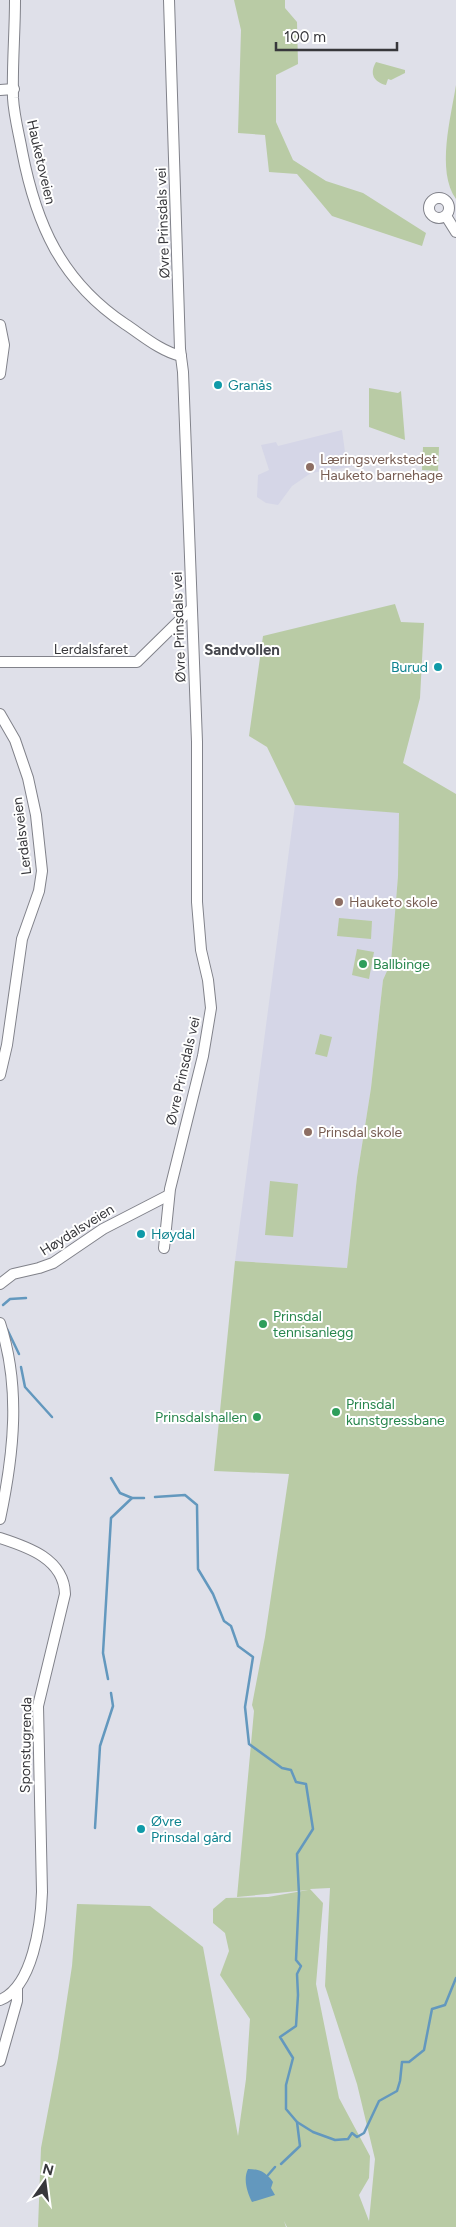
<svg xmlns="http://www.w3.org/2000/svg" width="456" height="2227" font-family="Figtree,sans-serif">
<rect width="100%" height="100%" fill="#dfe0e9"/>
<g fill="#d5d6e7">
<path d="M342 430 345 452 362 465 311 473 292 486 278 505 266 503 257 497 258 475 269 470 261 445 276 442 278 446Z"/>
<path d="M295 805 399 812 398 876 391 962 383 980 371 1088 357 1177 347 1268 235 1261Z"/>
</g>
<g fill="#b9cba5" fill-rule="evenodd">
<path d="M234 0H285V8L297 22 298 64 276 75V122L293 160 326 181 363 193 426 233 422 246 332 216 297 174 269 172 265 135 238 133 241 30Z"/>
<path d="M376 62 405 70V73L391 80 388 79 386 85C374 82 369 74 376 62Z"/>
<path d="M456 85V199C436 171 451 117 456 85Z"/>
<path d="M369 388 398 393 401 391 405 440 369 427Z"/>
<path d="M423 447H439L438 471 422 470Z"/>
<path d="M395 604 401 622 424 623 420 698 403 763 456 794V2227H287L284 2221 286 2227H38L41 2148 58 2058 72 1966 77 1904 150 1906 203 1947 238 2136 246 2079 250 2019 220 1975 229 1951 225 1933 213 1923V1909L226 1898 268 1897 308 1890 237 1897 254 1711 252 1705 265 1637 289 1474 214 1471 235 1261 347 1268 357 1177 371 1088 383 980 391 962 398 876 399 813 295 805 267 747 249 736 263 636ZM330 1888 325 1986 357 2084 375 2159 369 2221 359 2195 369 2178 370 2156 339 2098 316 1984 323 1903 310 1889Z"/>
<path d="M339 918 372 921 371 939 337 936Z"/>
<path d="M357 949 374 952 369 979 352 975Z"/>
<path d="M320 1034 332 1037 327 1057 315 1054Z"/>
<path d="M270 1181 298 1184 293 1237 265 1235Z"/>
</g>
<path fill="#6398be" d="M248 2169C259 2169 266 2172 273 2182L271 2188 275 2195 252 2202C247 2192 243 2179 248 2169Z"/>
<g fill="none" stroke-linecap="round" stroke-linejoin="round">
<g stroke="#6398be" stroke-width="2.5">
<path d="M3 1305 10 1299 26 1298"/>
<path d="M7 1329 19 1354"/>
<path d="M21 1367 25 1387 52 1417"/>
<path d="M111 1478 120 1493 132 1498H144"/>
<path d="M155 1497 185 1495 197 1505 198 1569 213 1594 224 1621 231 1626 238 1646 253 1657 245 1707 249 1744 282 1768 291 1770 296 1782 306 1784 313 1829 297 1854 299 1894 296 1960 301 1966 297 1974 298 1995 296 2026 280 2037 293 2058 286 2085V2109L297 2122 313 2132 335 2140 348 2139 352 2133 357 2137 364 2133 379 2101 397 2091 400 2081 402 2062H409L424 2050 432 2009 445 2005 456 1978"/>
<path d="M108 1679 103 1653 111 1518 132 1498"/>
<path d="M95 1828 100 1746 113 1706 111 1693"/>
<path d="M281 2164 300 2146 297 2122"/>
<path d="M268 2175 275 2167"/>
</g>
<g stroke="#81828a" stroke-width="12">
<g id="minor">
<path d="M15 0C15 33 12 66 13 98 14 116 19 134 22 151 36 224 61 281 125 324 142 335 160 351 181 356"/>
<path d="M0 90 14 89"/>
<circle cx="439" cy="208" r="10"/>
<path d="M446 216 456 232"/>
<path d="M0 325 4 345 0 374"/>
<path d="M0 662H137L191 609"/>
<path d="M0 714 15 740 28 778 36 815 42 871 39 891 22 939 7 1045 0 1075"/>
<path d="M164 1248 170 1189 203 1056 211 1008 208 980 201 950 197 902V742L183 372 180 349 169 0"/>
<path d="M0 1284 13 1274 39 1268 53 1263 103 1229 169 1195"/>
<path d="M0 1323C21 1387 14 1453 0 1519"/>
<path d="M0 1538C28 1547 64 1559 65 1594L38 1706 42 1892C41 1923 33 1987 0 2000"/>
<path d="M0 2061 17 2001V1988"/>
</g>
</g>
<use href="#minor" stroke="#fff" stroke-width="10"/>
</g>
<g fill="#0f9aa8" stroke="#fff" stroke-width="2">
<circle cx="218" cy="385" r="5"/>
<circle cx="438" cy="667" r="5"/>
<circle cx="141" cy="1234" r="5"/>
<circle cx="141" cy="1829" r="5"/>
</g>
<g fill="#8d6e63" stroke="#fff" stroke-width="2">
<circle cx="310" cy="467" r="5"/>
<circle cx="339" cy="902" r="5"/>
<circle cx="308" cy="1132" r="5"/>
</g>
<g fill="#2e9e5b" stroke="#fff" stroke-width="2">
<circle cx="363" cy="964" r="5"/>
<circle cx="263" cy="1324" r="5"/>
<circle cx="336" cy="1412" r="5"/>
<circle cx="257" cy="1417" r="5"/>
</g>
<g text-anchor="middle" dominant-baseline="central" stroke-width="4" stroke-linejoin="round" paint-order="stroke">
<g font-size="14" fill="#37373b" stroke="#fff">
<text transform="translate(41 162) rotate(77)">Hauketoveien</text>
<text transform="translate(163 223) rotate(-92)">Øvre Prinsdals vei</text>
<text transform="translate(179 627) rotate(-92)">Øvre Prinsdals vei</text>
<text x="91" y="649">Lerdalsfaret</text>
<text transform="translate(22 836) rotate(-97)">Lerdalsveien</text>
<text transform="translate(183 1071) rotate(-77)">Øvre Prinsdals vei</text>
<text transform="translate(77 1230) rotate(-32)">Høydalsveien</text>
<text transform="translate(26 1745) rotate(-89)">Sponstugrenda</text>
</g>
<g font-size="14" fill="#0d838f" stroke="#fff" text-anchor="start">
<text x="228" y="385">Granås</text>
<text x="428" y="667" text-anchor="end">Burud</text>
<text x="151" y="1234">Høydal</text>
<text x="151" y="1821">Øvre<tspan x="151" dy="16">Prinsdal gård</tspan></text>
</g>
<g font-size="14" fill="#785e54" stroke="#fff" text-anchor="start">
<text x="320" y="459">Læringsverkstedet<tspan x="320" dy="16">Hauketo barnehage</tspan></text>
<text x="349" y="902">Hauketo skole</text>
<text x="318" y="1132">Prinsdal skole</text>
</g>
<g font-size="14" fill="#27864d" stroke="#fff" text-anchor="start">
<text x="373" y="964">Ballbinge</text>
<text x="273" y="1316">Prinsdal<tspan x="273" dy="16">tennisanlegg</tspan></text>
<text x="346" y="1404">Prinsdal<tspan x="346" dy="16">kunstgressbane</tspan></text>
<text x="247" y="1417" text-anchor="end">Prinsdalshallen</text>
</g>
<g font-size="15" font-weight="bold" fill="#45464d" stroke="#fff">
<text x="242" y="650">Sandvollen</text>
</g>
</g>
<g transform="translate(45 2182) rotate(14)" stroke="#ffffff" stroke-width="4" paint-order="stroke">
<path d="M0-4L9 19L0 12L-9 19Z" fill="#37373b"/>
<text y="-8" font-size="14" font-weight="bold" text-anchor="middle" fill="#37373b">N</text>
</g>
<path d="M276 42v8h121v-8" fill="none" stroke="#37373b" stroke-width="2.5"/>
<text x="284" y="42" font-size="15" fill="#37373b" stroke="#ffffff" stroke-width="4" paint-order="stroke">100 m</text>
</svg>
